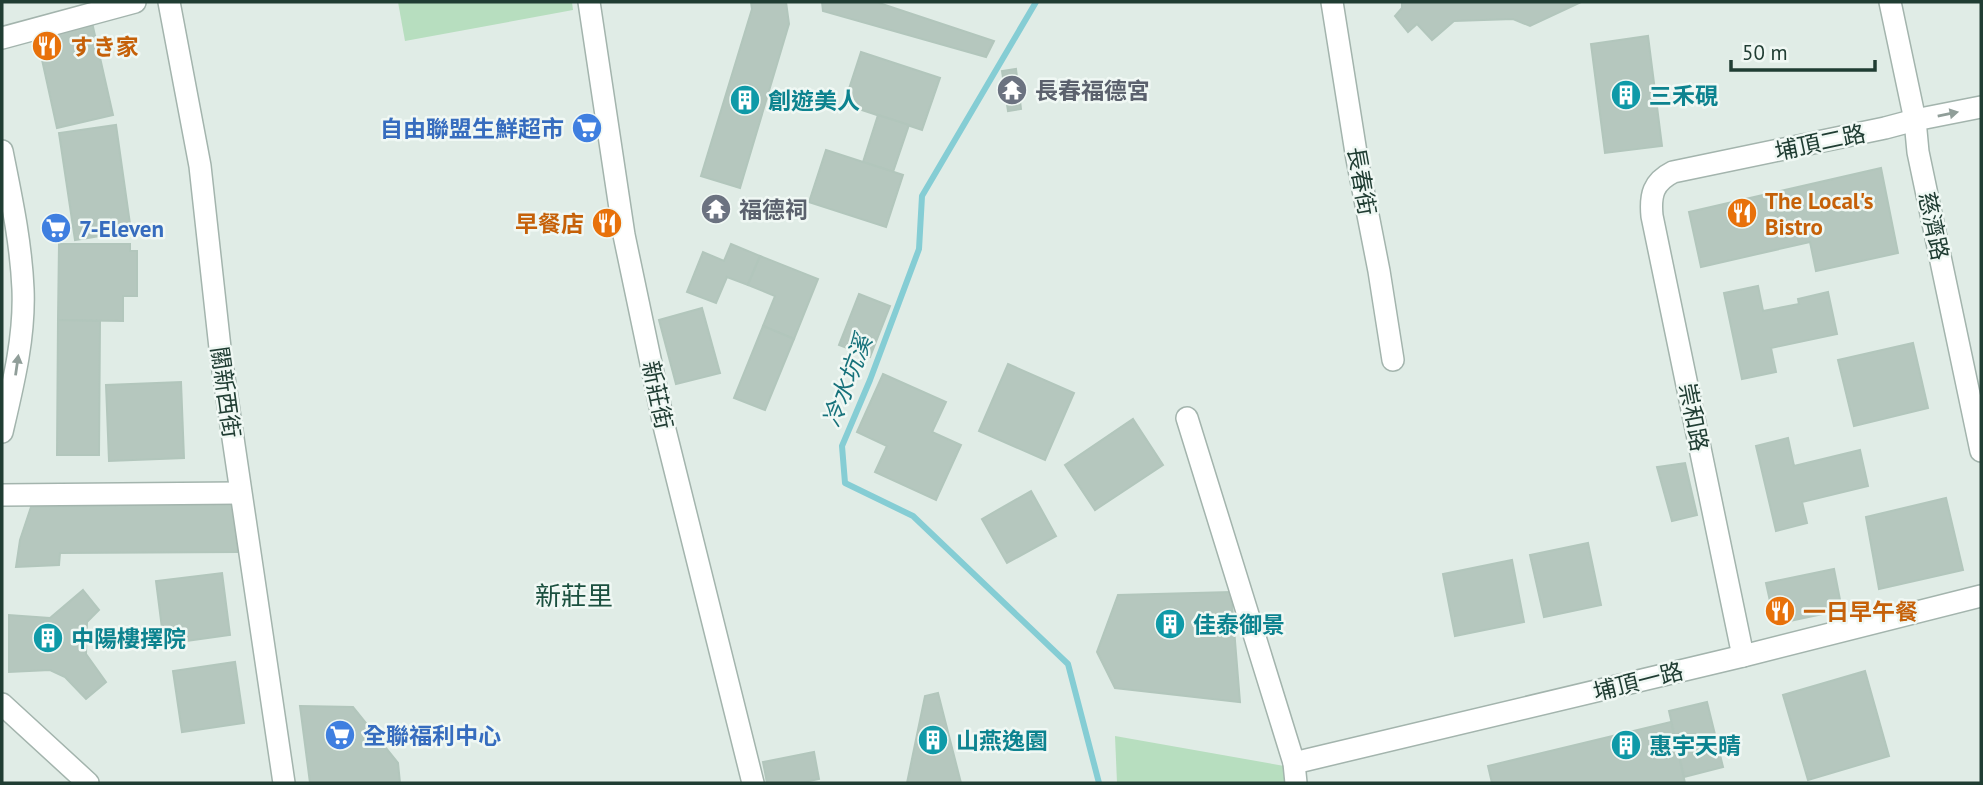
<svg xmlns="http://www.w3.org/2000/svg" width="1983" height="785" font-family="'PT Sans','Noto Sans TC','Noto Sans JP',sans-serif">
<rect width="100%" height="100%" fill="#e0ece6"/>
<g fill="#b7debf">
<path d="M398 2H572L573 10 405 41Z"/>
<path d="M1115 736 1290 767 1291 783H1117Z"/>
</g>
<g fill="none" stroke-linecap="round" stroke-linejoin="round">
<path stroke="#85cdd4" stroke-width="6" d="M1036 2 922 196 919 249 870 380 842 446 845 483 913 516 1068 664 1099 783"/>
</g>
<g fill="#b5c7be" stroke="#b2c6bc" stroke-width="2">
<path d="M751 2H786L789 24 740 188 701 176 752 9Z"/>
<path d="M822 2H879V3L994 41 986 57 823 11Z"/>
<path d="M1402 2H1581L1530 26 1513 19 1454 21 1432 40 1417 24 1408 32 1395 16 1402 8Z"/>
<path d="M91 18 113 115 57 128 37 37Z"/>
<path d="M1648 36 1662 146 1605 153 1591 44Z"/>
<path d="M861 52 940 78 922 130 844 104Z"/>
<path d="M1016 69 1021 109 1008 111 1002 71Z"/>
<path d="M878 115 909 125 893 172 863 162Z"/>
<path d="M116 125 131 231 75 240 59 133Z"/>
<path d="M826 150 903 175 886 227 809 202Z"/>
<path d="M1881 168 1898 253 1816 271 1810 242 1701 267 1689 212Z"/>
<path d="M710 202 725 206 722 216 707 212Z"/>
<path d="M59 244H130V251H137V296H123V321L58 320Z"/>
<path d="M731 244 760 256 748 285 727 277 716 303 687 292 703 252 724 261Z"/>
<path d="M760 256 818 279 794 339 763 326 775 296 748 285Z"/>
<path d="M1758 286 1763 311 1799 304 1798 299 1828 292 1837 334 1771 348 1776 372 1742 379 1724 293Z"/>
<path d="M859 294 890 306 870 357 839 345Z"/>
<path d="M702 308 720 373 676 384 659 320Z"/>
<path d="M58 320 100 321 99 455H57Z"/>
<path d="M763 326 794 339 765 410 734 398Z"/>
<path d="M1913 343 1928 408 1854 426 1838 360Z"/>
<path d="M1008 364 1074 393 1045 460 979 431Z"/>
<path d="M883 374 946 402 932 432 961 445 936 500 875 472 887 446 857 432Z"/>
<path d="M181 382 184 458 109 461 106 385Z"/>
<path d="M1133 419 1163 465 1095 510 1065 465Z"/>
<path d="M1788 438 1794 466 1860 450 1868 486 1802 502 1807 523 1776 531 1756 446Z"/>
<path d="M1685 463 1697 515 1672 521 1657 467Z"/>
<path d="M1031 491 1056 536 1007 563 982 519Z"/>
<path d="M1946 498 1963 570 1879 589 1866 517Z"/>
<path d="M233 504 238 552 60 553 59 565 16 567 20 540 31 507Z"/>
<path d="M1588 543 1601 605 1544 617 1530 555Z"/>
<path d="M1512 560 1524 622 1455 636 1443 574Z"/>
<path d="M1834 569 1842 610 1775 624 1766 583Z"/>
<path d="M222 573 230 635 164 644 156 581Z"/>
<path d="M83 590 99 610 87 622 86 654 106 682 86 699 65 677 50 670 9 672V615L50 618Z"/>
<path d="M1231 592 1240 702 1115 688 1097 652 1118 595Z"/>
<path d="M235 662 244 723 182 732 173 671Z"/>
<path d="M1865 671 1889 756 1808 780 1783 695Z"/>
<path d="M938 693 961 783H907L925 696Z"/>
<path d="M1707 702 1723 767 1684 777 1669 711Z"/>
<path d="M300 706 353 707 398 763 400 783H310Z"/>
<path d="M1671 722 1685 783H1492L1488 766Z"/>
<path d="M814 752 819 779 800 783H767L763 762Z"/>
</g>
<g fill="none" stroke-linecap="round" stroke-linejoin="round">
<g stroke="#a3b4ad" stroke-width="24">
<g id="minor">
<path d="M169 2 200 166 221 357 284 783"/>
<path d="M589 2 624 235 665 430 753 783"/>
<path d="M1332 2 1357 159 1379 271 1393 360"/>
<path d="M1890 2 1915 120 1918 152 1981 451"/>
<path d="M2 38 135 2"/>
<path d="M2 151C11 196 21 242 23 289 25 337 13 385 2 432"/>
<path d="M1187 418 1294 763 1296 783"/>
<path d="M2 495 240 493"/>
<path d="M1743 656 1652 216C1650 195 1653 182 1673 172L1885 128 1915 120 1981 107"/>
<path d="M2 704 88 783"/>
<path d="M1294 763 1743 656 1981 596"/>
</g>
</g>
<use href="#minor" stroke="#fff" stroke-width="21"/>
</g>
<defs><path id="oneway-solid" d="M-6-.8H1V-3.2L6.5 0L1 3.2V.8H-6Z" transform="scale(1.75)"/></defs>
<g fill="#909e99">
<use href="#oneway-solid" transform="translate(1948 114) rotate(-11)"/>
<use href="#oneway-solid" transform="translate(17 365) rotate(-82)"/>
</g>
<defs>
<g id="restaurant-disc" transform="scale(1.575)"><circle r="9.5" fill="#e8710a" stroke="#f0f8f4"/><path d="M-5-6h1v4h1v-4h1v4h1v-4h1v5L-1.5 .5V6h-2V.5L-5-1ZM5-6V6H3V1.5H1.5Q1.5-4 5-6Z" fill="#fff"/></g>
<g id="temple-disc" transform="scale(1.575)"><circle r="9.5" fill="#6b7280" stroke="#f0f8f4"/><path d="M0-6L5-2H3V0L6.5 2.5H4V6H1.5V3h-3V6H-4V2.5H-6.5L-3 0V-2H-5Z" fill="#fff"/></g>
<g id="building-disc" transform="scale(1.575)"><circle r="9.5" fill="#0f9aa8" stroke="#f0f8f4"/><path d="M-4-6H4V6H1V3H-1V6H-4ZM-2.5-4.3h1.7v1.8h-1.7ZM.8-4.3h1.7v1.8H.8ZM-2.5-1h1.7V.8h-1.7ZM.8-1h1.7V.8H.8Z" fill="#fff"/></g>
<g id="supermarket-disc" transform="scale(1.575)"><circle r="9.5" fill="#3f7fe0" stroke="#f0f8f4"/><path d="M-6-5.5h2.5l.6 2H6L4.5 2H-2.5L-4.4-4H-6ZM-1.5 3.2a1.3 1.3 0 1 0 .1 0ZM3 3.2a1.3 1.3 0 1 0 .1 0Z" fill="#fff"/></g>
</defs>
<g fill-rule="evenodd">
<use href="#restaurant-disc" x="47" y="46"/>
<use href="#temple-disc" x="1012" y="90"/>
<use href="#building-disc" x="1626" y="95"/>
<use href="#building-disc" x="745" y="100"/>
<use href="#supermarket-disc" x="587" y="128"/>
<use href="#temple-disc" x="716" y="209"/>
<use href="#restaurant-disc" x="1742" y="213"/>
<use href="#restaurant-disc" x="607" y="223"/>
<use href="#supermarket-disc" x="56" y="228"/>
<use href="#restaurant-disc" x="1780" y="611"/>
<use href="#building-disc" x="1170" y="624"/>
<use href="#building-disc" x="48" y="638"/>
<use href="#supermarket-disc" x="340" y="735"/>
<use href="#building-disc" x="933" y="740"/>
<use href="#building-disc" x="1626" y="745"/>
</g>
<g text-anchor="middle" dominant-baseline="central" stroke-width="5" stroke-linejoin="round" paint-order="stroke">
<g font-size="23" font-weight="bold" fill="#c56008" stroke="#f0f8f4" text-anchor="start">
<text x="70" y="46">すき家</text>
<text x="1765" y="200">The Local's<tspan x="1765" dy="26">Bistro</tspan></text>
<text x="584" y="223" text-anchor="end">早餐店</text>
<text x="1803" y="611">一日早午餐</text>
</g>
<g font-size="23" font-weight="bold" fill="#5b616d" stroke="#f0f8f4" text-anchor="start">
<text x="1035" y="90">長春福德宮</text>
<text x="739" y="209">福德祠</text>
</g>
<g font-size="23" font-weight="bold" fill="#0d838f" stroke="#f0f8f4" text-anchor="start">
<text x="1649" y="95">三禾硯</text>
<text x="768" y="100">創遊美人</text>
<text x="1193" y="624">佳泰御景</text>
<text x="71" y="638">中陽樓擇院</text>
<text x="956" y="740">山燕逸園</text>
<text x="1649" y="745">惠宇天晴</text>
</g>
<g font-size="23" font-weight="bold" fill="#366cbe" stroke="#f0f8f4" text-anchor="start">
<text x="564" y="128" text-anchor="end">自由聯盟生鮮超市</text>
<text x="79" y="228">7-Eleven</text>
<text x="363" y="735">全聯福利中心</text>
</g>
<g font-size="23" fill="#203d33" stroke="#f0f8f4">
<text transform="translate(1820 142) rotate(-12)">埔頂二路</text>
<text transform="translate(1362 181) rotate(80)">長春街</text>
<text transform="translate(1934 226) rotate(78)">慈濟路</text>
<text transform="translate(226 392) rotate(82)">關新西街</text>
<text transform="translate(658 395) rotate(78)">新莊街</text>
<text transform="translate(1694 417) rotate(79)">崇和路</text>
<text transform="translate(1638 681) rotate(-14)">埔頂一路</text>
</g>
<g font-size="24" font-style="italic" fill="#17727b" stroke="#f0f8f4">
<text transform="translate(847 381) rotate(-69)">冷水坑溪</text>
</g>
<g font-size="26" fill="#1b503f" stroke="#f0f8f4">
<text x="574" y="595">新莊里</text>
</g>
</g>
<rect width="1983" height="785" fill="none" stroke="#203d33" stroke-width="7"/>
<path d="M1731 60v10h144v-10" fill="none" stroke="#203d33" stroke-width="3.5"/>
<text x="1742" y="60" font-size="21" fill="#203d33" stroke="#f0f8f4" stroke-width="5" paint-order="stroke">50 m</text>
</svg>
